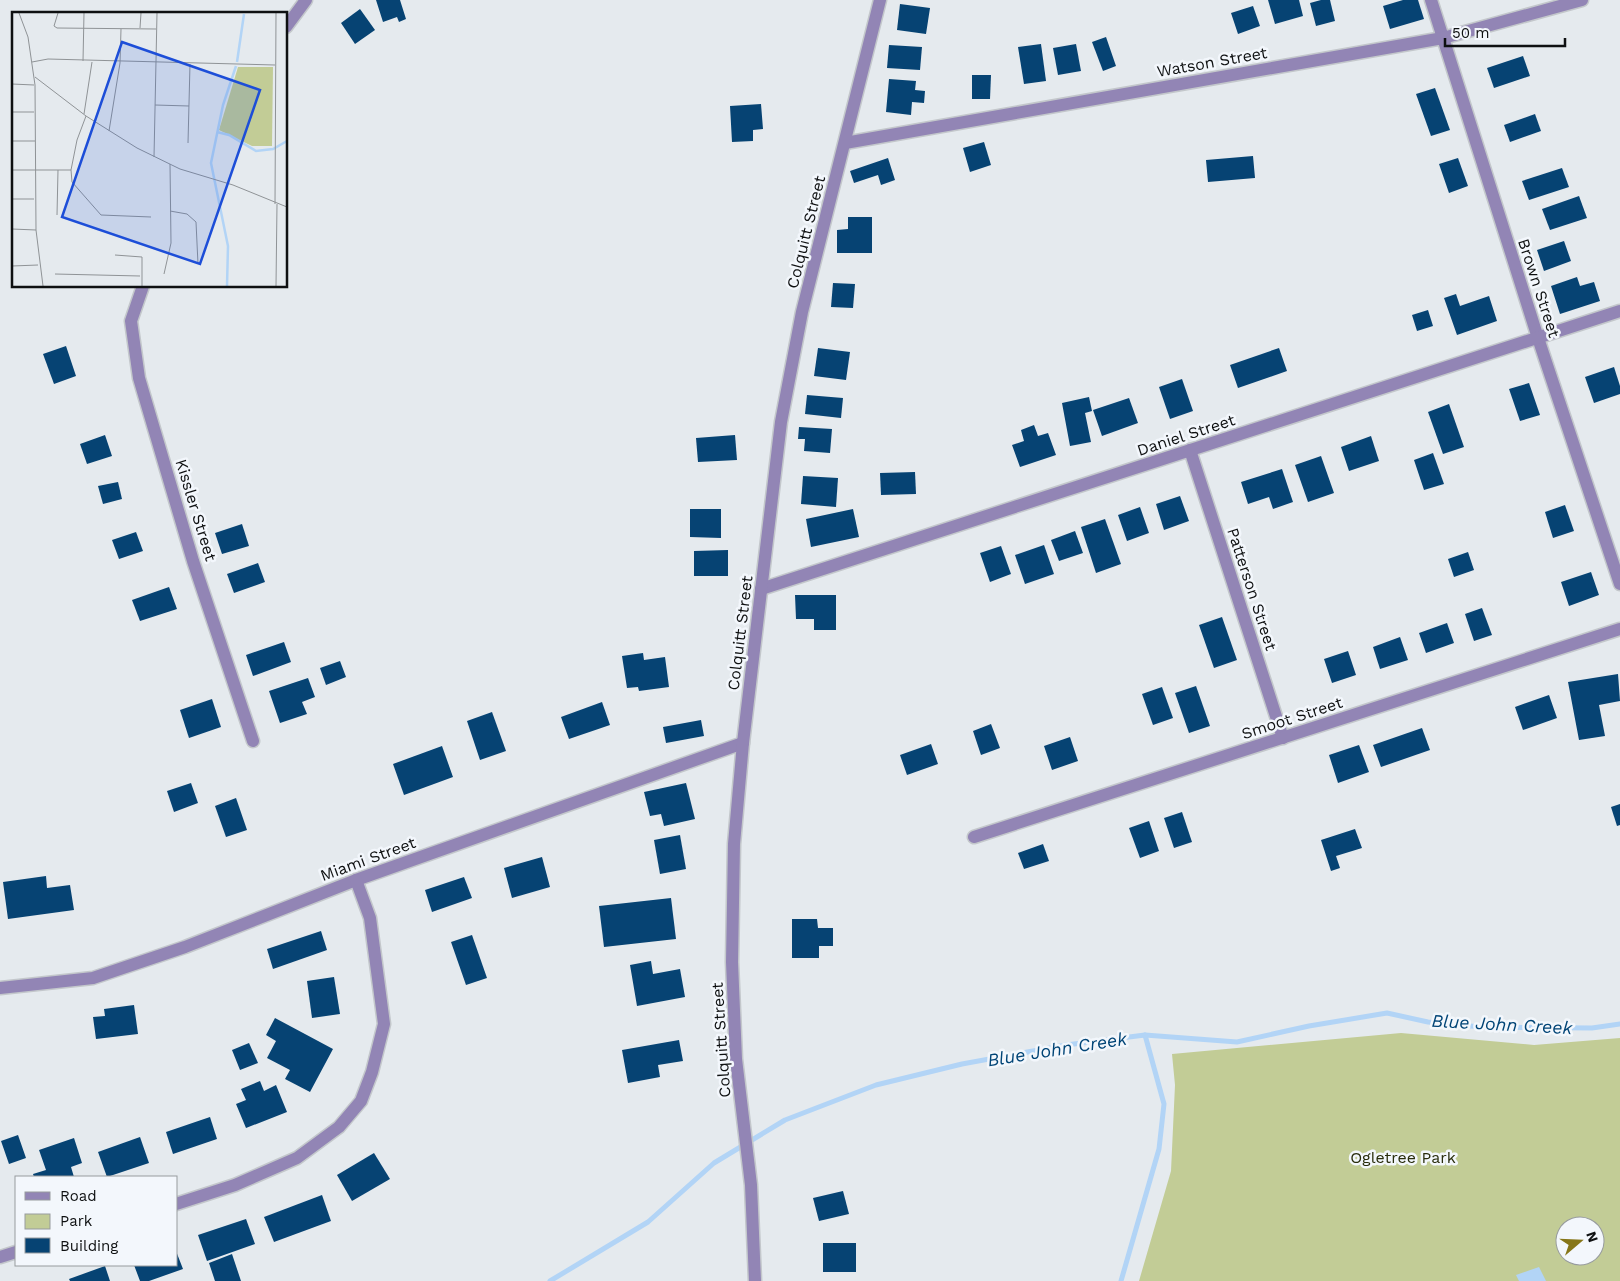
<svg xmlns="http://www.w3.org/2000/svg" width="1620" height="1281" font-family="'Work Sans',sans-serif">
<rect width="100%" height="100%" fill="#e5eaee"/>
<path fill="#c2cc96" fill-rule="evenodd" d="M1401 1033 1534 1045 1620 1038V1281H1139L1171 1171 1175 1085 1172 1054ZM1565 1226H1595V1256H1565Z"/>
<path fill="#b2d4f6" d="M1539 1267 1546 1281H1519L1516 1275Z"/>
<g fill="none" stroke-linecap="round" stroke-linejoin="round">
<g stroke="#b2d4f6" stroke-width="5">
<path d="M550 1281 648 1222 714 1163 785 1120 876 1085 962 1064 1066 1045 1145 1035 1237 1042 1309 1026 1387 1013 1428 1022 1481 1027 1592 1028 1620 1024"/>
<path d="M1121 1281 1159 1149 1164 1104 1145 1035"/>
</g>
</g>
<g fill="#064373">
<path d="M376 0H400L406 19 399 22 397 17 383 22Z"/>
<path d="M1268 0H1299L1303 16 1275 24Z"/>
<path d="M1321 0H1330L1335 21 1316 26 1310 3Z"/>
<path d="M1403 0H1418L1424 19 1390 29 1383 6Z"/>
<path d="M900 4 930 8 926 34 897 30Z"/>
<path d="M1253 6 1260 26 1238 34 1231 13Z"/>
<path d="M360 9 375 30 355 44 341 23Z"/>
<path d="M1106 37 1116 66 1103 71 1092 42Z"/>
<path d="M1041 44 1046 81 1024 84 1018 47Z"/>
<path d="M1076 44 1081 71 1058 75 1053 48Z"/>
<path d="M889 45 922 47 920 70 887 68Z"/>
<path d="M1523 56 1530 76 1494 88 1487 68Z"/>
<path d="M972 75H991L990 99H972Z"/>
<path d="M889 79 916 81 915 90 925 91 924 103 912 102 911 115 886 112Z"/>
<path d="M1435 88 1450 130 1431 136 1416 94Z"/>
<path d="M761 104 763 129 753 130V141L732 142 730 106Z"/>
<path d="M1535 114 1541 131 1510 142 1504 125Z"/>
<path d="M984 142 991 165 970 172 963 148Z"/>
<path d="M1253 156 1255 178 1208 182 1206 160Z"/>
<path d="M888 158 895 180 881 185 878 175 854 183 850 171Z"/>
<path d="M1458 158 1468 186 1449 193 1439 164Z"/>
<path d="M1562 168 1569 187 1529 200 1522 181Z"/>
<path d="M1579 196 1587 218 1550 230 1542 209Z"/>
<path d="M848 217H872V253H837V230L848 229Z"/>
<path d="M1564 241 1571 261 1544 271 1537 250Z"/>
<path d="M1577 277 1580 286 1594 282 1600 301 1560 314 1551 286Z"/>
<path d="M833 283 855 284 853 308 831 307Z"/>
<path d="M1456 294 1460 306 1489 296 1497 321 1457 335 1444 298Z"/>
<path d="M1428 310 1433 326 1417 331 1412 315Z"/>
<path d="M66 346 76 376 54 384 43 354Z"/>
<path d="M818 348 850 352 846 380 814 376Z"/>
<path d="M1279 348 1287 371 1238 388 1230 365Z"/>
<path d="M1614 367 1620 386V394L1594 403 1585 377Z"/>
<path d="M1182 379 1193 411 1170 419 1159 387Z"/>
<path d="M1529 383 1540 415 1520 421 1509 389Z"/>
<path d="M807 395 843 398 841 418 805 414Z"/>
<path d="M1089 397 1092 411 1085 413 1091 442 1070 446 1062 403Z"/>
<path d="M1129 398 1138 423 1102 436 1093 410Z"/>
<path d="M1449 404 1464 447 1443 454 1428 412Z"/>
<path d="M1034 425 1038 436 1048 433 1056 455 1020 467 1012 445 1024 441 1021 430Z"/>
<path d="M799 427 832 429 830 453 804 451 805 439H798Z"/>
<path d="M105 435 112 456 87 464 80 444Z"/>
<path d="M735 435 737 460 698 462 696 438Z"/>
<path d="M1371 436 1379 461 1349 471 1341 447Z"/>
<path d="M1433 453 1444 484 1424 490 1414 460Z"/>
<path d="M1321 456 1334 493 1308 502 1295 465Z"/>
<path d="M1282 469 1293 502 1273 509 1269 497 1248 504 1241 482Z"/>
<path d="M915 472 916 494 881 495 880 473Z"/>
<path d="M803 476 838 478 836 507 801 504Z"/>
<path d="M118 482 122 499 103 504 98 486Z"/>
<path d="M1180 496 1189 521 1164 530 1156 504Z"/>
<path d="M1565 505 1574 531 1553 538 1545 512Z"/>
<path d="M1140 507 1149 533 1127 541 1118 515Z"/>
<path d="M690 509H721V538L690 537Z"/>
<path d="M853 509 859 537 811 547 806 519Z"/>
<path d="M1105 519 1121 564 1096 573 1081 527Z"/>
<path d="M242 524 249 546 222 554 215 533Z"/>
<path d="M1075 531 1083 553 1059 561 1051 540Z"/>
<path d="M136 532 143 551 119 559 112 540Z"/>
<path d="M1044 545 1054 574 1025 584 1015 555Z"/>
<path d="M1001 546 1011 574 990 582 980 553Z"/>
<path d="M728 550V576H694V551Z"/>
<path d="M1468 552 1474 570 1454 577 1448 559Z"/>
<path d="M258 563 265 582 234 593 227 574Z"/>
<path d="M1591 572 1599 595 1569 606 1561 582Z"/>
<path d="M169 587 177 609 140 621 132 600Z"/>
<path d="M795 595H836V630H814V619H796Z"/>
<path d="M1482 608 1492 635 1474 641 1465 614Z"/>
<path d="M1222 617 1237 660 1214 668 1199 625Z"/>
<path d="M1447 623 1454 643 1426 653 1419 633Z"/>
<path d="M1400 637 1408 660 1380 669 1373 647Z"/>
<path d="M284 642 291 662 253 676 246 655Z"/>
<path d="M1348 651 1356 675 1332 683 1324 659Z"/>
<path d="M643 653 644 660 665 657 669 687 639 691 638 687 627 688 622 656Z"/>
<path d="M340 661 346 677 326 685 320 668Z"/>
<path d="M1618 674 1620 701 1599 705 1605 736 1579 740 1568 682Z"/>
<path d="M308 678 315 697 302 702 307 714 280 723 269 691Z"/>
<path d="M1196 686 1210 726 1189 733 1175 693Z"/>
<path d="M1162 687 1173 718 1153 725 1142 694Z"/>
<path d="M1549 695 1557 718 1523 730 1515 707Z"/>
<path d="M212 699 221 727 189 738 180 710Z"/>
<path d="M602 702 610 725 569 739 561 717Z"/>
<path d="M492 712 506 751 480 760 467 721Z"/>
<path d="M701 720 704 736 666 743 663 727Z"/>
<path d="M991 724 1000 748 981 755 973 731Z"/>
<path d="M1422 728 1430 750 1381 767 1373 745Z"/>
<path d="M1070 737 1078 761 1052 770 1044 746Z"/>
<path d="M931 744 938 764 907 775 900 755Z"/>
<path d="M1359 745 1369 772 1338 783 1329 755Z"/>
<path d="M442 746 453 777 404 795 393 764Z"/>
<path d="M191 783 198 803 174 812 167 791Z"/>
<path d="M686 783 695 819 664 826 661 814 650 816 644 792Z"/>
<path d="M236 798 247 830 226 837 215 806Z"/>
<path d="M1620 804V825L1617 826 1611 807Z"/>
<path d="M1182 812 1192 842 1174 848 1164 818Z"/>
<path d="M1149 821 1159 851 1140 858 1129 828Z"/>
<path d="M1355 829 1362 848 1336 856 1340 868 1331 871 1321 840Z"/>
<path d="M680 835 686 869 660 874 654 840Z"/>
<path d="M1043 844 1049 861 1024 869 1018 853Z"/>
<path d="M542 857 550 887 512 898 504 868Z"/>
<path d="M46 876 47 888 70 885 74 910 8 919 3 882Z"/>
<path d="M464 877 472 898 432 912 425 890Z"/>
<path d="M671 898 676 939 604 947 599 906Z"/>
<path d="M792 919H817L818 928H833V946H819V958H792Z"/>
<path d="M321 931 327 950 273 969 267 949Z"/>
<path d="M472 935 487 978 466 985 451 942Z"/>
<path d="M651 961 653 974 680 969 685 997 637 1006 630 965Z"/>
<path d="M334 977 340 1014 312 1018 307 981Z"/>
<path d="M134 1005 138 1034 96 1039 93 1017 105 1016 104 1009Z"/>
<path d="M275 1018 333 1049 310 1092 285 1079 290 1070 267 1058 276 1041 266 1035Z"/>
<path d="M679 1040 683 1061 658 1065 660 1077 628 1083 622 1050Z"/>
<path d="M249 1043 258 1063 240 1070 232 1050Z"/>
<path d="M260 1081 264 1091 276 1085 287 1112 246 1128 236 1104 246 1100 241 1089Z"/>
<path d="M210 1117 217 1139 173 1154 166 1132Z"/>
<path d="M18 1135 26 1158 9 1164 1 1141Z"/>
<path d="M140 1137 149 1163 107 1177 98 1152Z"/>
<path d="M74 1138 82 1163 71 1167 74 1177H34L33 1174 46 1170 39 1150Z"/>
<path d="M374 1153 390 1179 352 1201 337 1175Z"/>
<path d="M843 1191 849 1214 819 1221 813 1198Z"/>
<path d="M322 1195 331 1221 274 1242 264 1217Z"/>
<path d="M246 1219 255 1244 207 1261 198 1235Z"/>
<rect x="823" y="1243" width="33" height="29"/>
<path d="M176 1251 183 1269 149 1281H140L134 1265H176Z"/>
<path d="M232 1254 241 1281H215L209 1263Z"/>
<path d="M105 1266 110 1281H70L69 1279Z"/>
</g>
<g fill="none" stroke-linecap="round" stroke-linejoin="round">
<g stroke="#c3c7cb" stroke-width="15">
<g id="minor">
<path d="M1431 0 1538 338 1620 584"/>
<path d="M286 27 306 0"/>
<path d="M845 143 1443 38 1582 0"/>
<path d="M143 286 131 321 139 378 193 561 253 741"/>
<path d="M1190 450 1283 738"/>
<path d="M761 589 1620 311"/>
<path d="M974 837 1620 629"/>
<path d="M0 988 93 978 185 947 356 880 743 743"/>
<path d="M176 1204 235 1185 297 1158 339 1127 361 1101 372 1072 384 1024 370 918 356 880"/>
<path d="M0 1257 16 1252"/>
<path d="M755 1281 751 1185 736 1059 732 962 734 844 743 743 781 422 802 312 880 0"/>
</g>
</g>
<use href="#minor" stroke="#9285b5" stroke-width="12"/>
</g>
<g text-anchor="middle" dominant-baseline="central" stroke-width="5" stroke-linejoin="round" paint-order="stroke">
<g font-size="16" fill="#0e1011" stroke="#f3f7fc">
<text transform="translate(1212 62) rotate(-10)">Watson Street</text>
<text transform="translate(806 232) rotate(-76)">Colquitt Street</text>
<text transform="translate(1539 288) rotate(72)">Brown Street</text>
<text transform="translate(1186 435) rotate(-18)">Daniel Street</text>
<text transform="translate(196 510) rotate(73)">Kissler Street</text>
<text transform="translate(1252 589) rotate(72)">Patterson Street</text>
<text transform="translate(740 633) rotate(-83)">Colquitt Street</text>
<text transform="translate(1292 718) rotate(-18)">Smoot Street</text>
<text transform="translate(368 859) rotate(-20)">Miami Street</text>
<text transform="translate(721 1040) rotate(-94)">Colquitt Street</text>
</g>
<g font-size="16" fill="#292d0c" stroke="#f3f7fc">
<text x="1403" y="1157">Ogletree Park</text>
</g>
<g font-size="18" font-style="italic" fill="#004476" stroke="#f3f7fc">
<text transform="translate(1502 1024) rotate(3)">Blue John Creek</text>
<text transform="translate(1057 1049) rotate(-9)">Blue John Creek</text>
</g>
</g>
<g transform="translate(12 12)">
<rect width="275" height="275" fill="#e5eaee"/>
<path d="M226 55H261L260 134H240L207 118Z" fill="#c2cc96"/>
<path fill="none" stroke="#b2d4f6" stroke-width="2.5" d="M225 50 232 2M205 120 217 123 244 139 261 137 275 129M215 274 216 234 199 151 211 93 224 54"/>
<path fill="none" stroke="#8f9396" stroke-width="1" d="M7 1 16 25 23 73 24 218 31 274M46 1 42 14 45 16 144 17M128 16 129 1M71 49 72 1M20 50 36 47 263 53M23 65 74 104 125 136 168 157 221 173 275 195M0 72 22 73M143 93 177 94M0 100H22M72 102 80 50M74 104 65 128 59 158 60 170 89 203 139 205M97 119 108 51 109 17M0 129H23M176 131 178 52M142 145 145 1M0 158H59M0 187H22M263 192 264 1M158 199 175 202 184 210 186 252M45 203 46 158M0 217 24 218M103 243 130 245V274M0 254 26 253M43 262 128 264M152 262 159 231 158 152M264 274 265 192"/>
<path fill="#1d4ed8" fill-opacity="0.15" stroke="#1d4ed8" stroke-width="2.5" d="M110 30 248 78 188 252 50 205Z"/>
<rect width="275" height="275" fill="none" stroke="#0e1011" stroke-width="2.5"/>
</g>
<rect x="15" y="1176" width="162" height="90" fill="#f3f7fc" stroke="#979b9e"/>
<rect x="25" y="1192" width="25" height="8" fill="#9285b5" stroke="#979b9e"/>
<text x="60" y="1201" font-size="15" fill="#0e1011">Road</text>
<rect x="25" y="1214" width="25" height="15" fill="#c2cc96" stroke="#979b9e"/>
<text x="60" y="1226" font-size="15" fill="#0e1011">Park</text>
<rect x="25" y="1238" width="25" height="15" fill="#064373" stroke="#979b9e"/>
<text x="60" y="1251" font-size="15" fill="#0e1011">Building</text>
<g transform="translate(1580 1241) rotate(71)"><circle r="24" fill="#f3f7fc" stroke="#979b9e"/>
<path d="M0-4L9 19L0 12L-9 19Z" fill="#867619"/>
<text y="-8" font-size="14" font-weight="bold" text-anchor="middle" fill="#0e1011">N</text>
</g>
<path d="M1445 38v8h120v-8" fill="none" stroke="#0e1011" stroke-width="2.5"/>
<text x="1452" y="38" font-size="15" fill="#0e1011" stroke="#f3f7fc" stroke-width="4" paint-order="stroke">50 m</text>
</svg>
